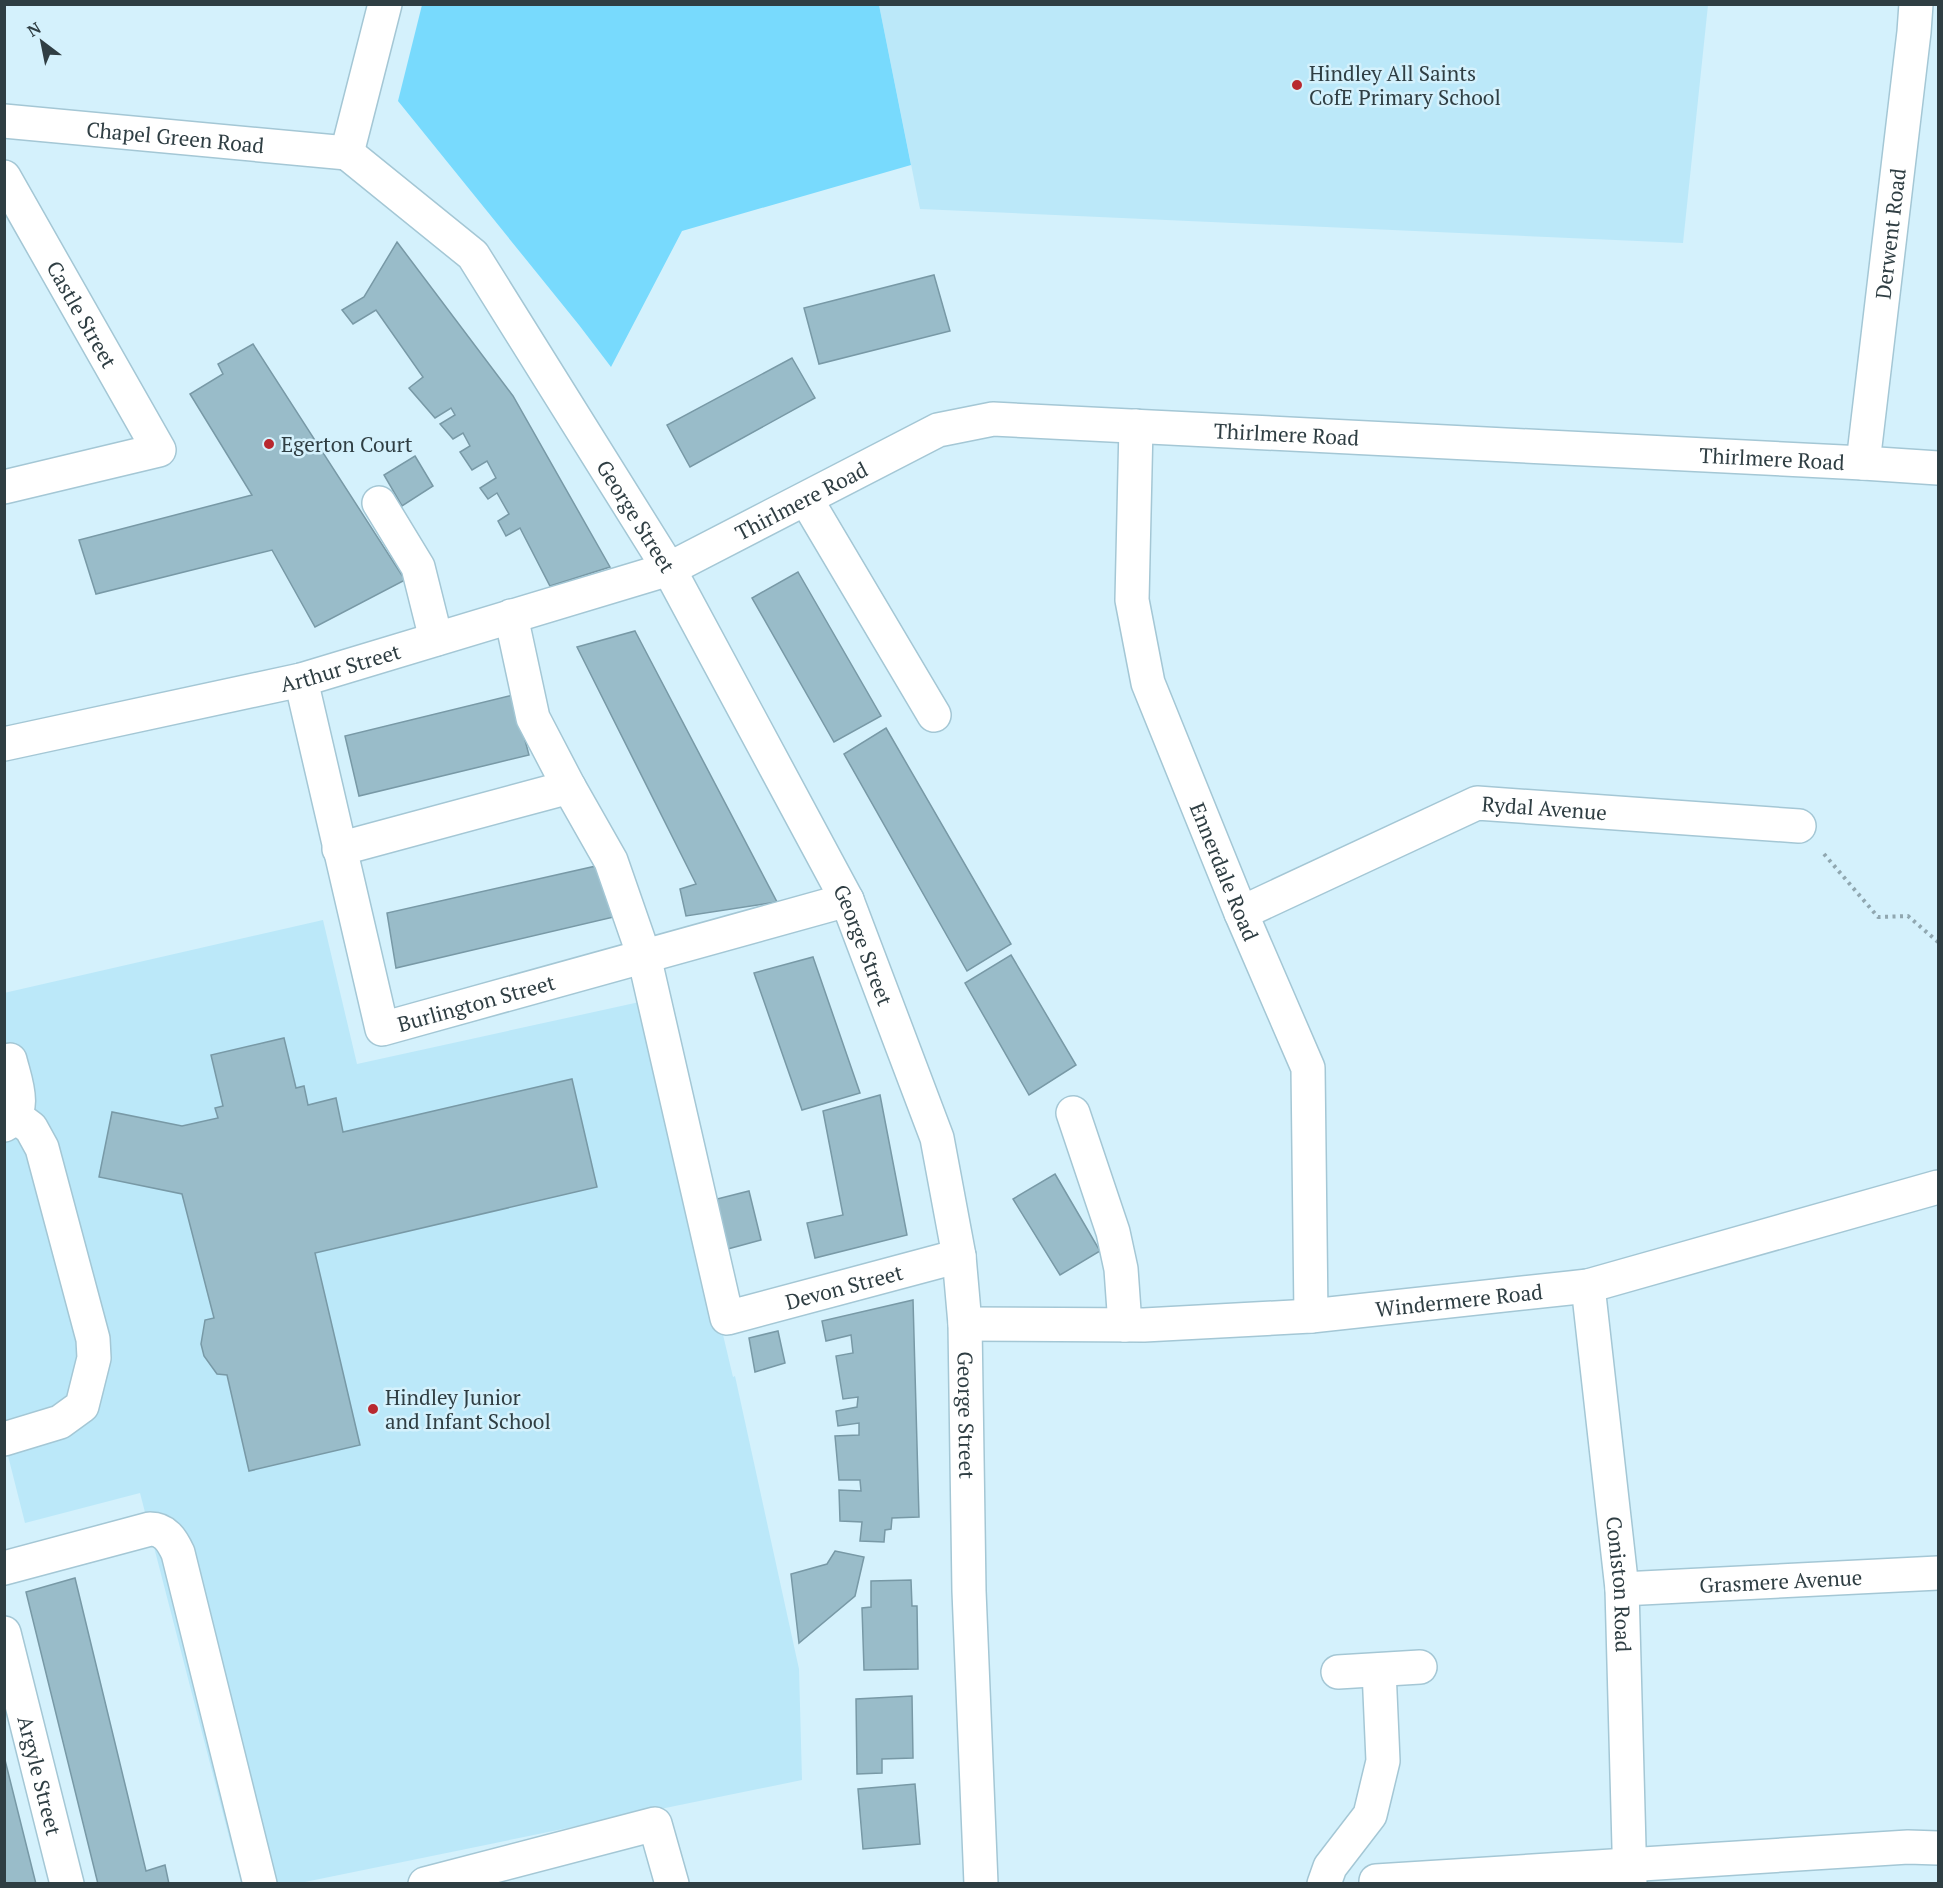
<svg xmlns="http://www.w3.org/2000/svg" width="1943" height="1888" font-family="'PT Serif',serif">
<rect width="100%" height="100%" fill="#d4f1fc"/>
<g fill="#bbe8f9">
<path d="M879 5H1708L1683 243 920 209Z"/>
<path d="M323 920 357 1064 644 1001 733 1377 735 1376 799 1669 802 1780 300 1883H241L140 1493 25 1523 4 1440V993Z"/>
</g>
<path fill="#78dafd" d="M422 5H879L911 165 682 231 611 367 579 325 398 101Z"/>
<g fill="#99bcc9" stroke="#7899a6" stroke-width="1.5">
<path d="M397 242 513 396 610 567 550 586 520 528 506 536 498 521 509 514 497 493 488 499 480 488 496 478 487 461 472 470 460 452 470 446 463 433 453 439 440 424 455 415 451 408 435 418 409 388 423 377 376 310 353 324 342 310 364 297Z"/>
<path d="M934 275 950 331 819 364 804 308Z"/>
<path d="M253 344 405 580 315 627 272 550 96 594 79 540 252 495 190 394 223 374 218 364Z"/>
<path d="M792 358 815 398 690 467 667 425Z"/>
<path d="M415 456 433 486 402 506 384 475Z"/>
<path d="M798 572 881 716 834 742 752 598Z"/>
<path d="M635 631 777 902 686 916 680 889 696 884 577 647Z"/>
<path d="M513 695 529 755 359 796 345 736Z"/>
<path d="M886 728 1011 944 967 971 844 754Z"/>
<path d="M605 864 618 916 396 968 387 913Z"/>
<path d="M1011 955 1076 1065 1029 1095 965 983Z"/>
<path d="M813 957 860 1093 802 1110 754 973Z"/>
<path d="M284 1038 296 1088 304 1086 308 1105 336 1098 343 1132 572 1079 597 1187 315 1253 360 1445 249 1471 227 1375 217 1374 204 1356 201 1344 205 1320 214 1318 182 1194 99 1177 112 1112 182 1126 218 1118 215 1108 223 1106 211 1055Z"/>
<path d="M880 1095 907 1235 815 1258 807 1223 843 1215 823 1111Z"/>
<path d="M1055 1174 1100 1251 1060 1275 1013 1199Z"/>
<path d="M749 1191 761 1240 724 1250 713 1200Z"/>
<path d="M913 1300 919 1517 892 1518 891 1529 885 1530 884 1542 860 1541 862 1522 840 1521 839 1490 861 1491 860 1480H839L835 1436 859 1435V1423L838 1426 836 1411 857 1407 858 1397 843 1399 836 1356 853 1353 851 1335 826 1341 822 1321Z"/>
<path d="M778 1331 785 1363 755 1372 749 1338Z"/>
<path d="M835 1551 864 1557 855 1596 799 1643 791 1574 827 1564Z"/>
<path d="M75 1578 146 1871 165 1865 169 1884H98L26 1592Z"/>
<path d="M911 1580 912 1606H917L918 1669 864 1670 862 1608 871 1607V1581Z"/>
<path d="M912 1696 913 1758 882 1759V1773L857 1774 856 1699Z"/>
<path d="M4 1756 36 1884H4Z"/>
<path d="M915 1784 920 1844 863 1849 858 1789Z"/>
</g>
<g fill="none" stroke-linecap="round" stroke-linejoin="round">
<g stroke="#a4c7d5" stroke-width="36">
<g id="minor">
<path id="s1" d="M4 121 347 153"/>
<path id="s2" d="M347 153 473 255 669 569 847 900 937 1138 959 1256 965 1324 969 1591 981 1884"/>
<path d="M347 153 385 4"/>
<path id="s3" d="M4 177 159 450 4 487"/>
<path id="s4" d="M1136 426 1132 600 1148 683 1241 913 1308 1068 1311 1316"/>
<path id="s5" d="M1863 463 1914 32 1916 4"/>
<path d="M806 499 934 715"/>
<path d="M379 503 418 567 436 639"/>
<path id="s6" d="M301 680 382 1029 847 900"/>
<path id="s7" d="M4 744 301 680 669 569 938 430 993 419 1863 463 1938 468"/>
<path id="s8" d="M569 787 611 861 644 956 727 1318 959 1256"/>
<path d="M339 849 569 787 533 718 511 616"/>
<path id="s9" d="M1241 913 1477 803 1799 826"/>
<path d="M1073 1113 1113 1232 1121 1269 1125 1325"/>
<path d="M4 1125C29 1112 15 1081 10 1060"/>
<path id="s10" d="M1588 1286 1622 1589 1630 1884"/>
<path id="s11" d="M965 1324 1144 1325 1311 1316 1588 1286 1938 1187"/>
<path d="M4 1439 60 1422 82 1406 94 1358 93 1339 42 1148 31 1128 15 1116"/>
<path d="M4 1568 150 1529C165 1529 172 1540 178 1553L260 1884"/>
<path id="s12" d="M1622 1589 1938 1573"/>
<path id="s13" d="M4 1633 67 1884"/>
<path d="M1338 1672 1420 1667"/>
<path d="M1376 1881 1908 1847 1938 1848"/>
<path d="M425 1884 655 1824 672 1884"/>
<path d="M1324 1884 1330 1867 1370 1815 1383 1761 1379 1670"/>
</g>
</g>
<path stroke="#90a7b0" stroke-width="4" stroke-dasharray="3 4.5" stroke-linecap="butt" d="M1824 854 1878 917 1908 916 1938 942"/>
<use href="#minor" stroke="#fff" stroke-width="33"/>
</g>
<g fill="#b8282f" stroke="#d4f1fc" stroke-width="2">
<circle cx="1297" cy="85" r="6"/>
<circle cx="269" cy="444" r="6"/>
<circle cx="373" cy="1409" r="6"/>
</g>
<g text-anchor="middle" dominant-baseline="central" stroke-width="5" stroke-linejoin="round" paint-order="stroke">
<g font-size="21" fill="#2f3e43" stroke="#d4f1fc" text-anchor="start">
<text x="1309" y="73">Hindley All Saints<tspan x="1309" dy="24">CofE Primary School</tspan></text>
<text x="281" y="444">Egerton Court</text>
<text x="385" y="1397">Hindley Junior<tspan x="385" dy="24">and Infant School</tspan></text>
</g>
<g font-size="21" fill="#2f3e43" stroke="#d4f1fc">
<text stroke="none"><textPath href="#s1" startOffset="172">Chapel Green Road</textPath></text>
<text stroke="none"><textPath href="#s5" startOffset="231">Derwent Road</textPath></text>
<text stroke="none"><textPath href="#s3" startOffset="158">Castle Street</textPath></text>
<text stroke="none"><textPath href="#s7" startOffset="1341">Thirlmere Road</textPath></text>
<text stroke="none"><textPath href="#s7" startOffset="1827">Thirlmere Road</textPath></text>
<text stroke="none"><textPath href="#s7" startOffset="837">Thirlmere Road</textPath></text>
<text stroke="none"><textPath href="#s2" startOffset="470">George Street</textPath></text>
<text stroke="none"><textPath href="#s7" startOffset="345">Arthur Street</textPath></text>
<text stroke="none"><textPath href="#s9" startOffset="328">Rydal Avenue</textPath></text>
<text stroke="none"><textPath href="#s4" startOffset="462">Ennerdale Road</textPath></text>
<text stroke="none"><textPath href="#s2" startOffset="956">George Street</textPath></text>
<text stroke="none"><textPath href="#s6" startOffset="456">Burlington Street</textPath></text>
<text stroke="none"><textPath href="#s8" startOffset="678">Devon Street</textPath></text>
<text stroke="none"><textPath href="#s11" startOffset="495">Windermere Road</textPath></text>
<text stroke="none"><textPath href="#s2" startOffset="1442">George Street</textPath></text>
<text stroke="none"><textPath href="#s12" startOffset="159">Grasmere Avenue</textPath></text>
<text stroke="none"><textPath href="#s10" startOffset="300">Coniston Road</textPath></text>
<text stroke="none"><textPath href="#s13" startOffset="147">Argyle Street</textPath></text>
</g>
</g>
<rect width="1943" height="1888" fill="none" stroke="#2f3e43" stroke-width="12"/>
<g transform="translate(42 42) rotate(328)" stroke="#d4f1fc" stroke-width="4.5" paint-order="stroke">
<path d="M0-4.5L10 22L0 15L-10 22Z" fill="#2f3e43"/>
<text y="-9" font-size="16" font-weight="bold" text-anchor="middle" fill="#2f3e43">N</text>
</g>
</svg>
